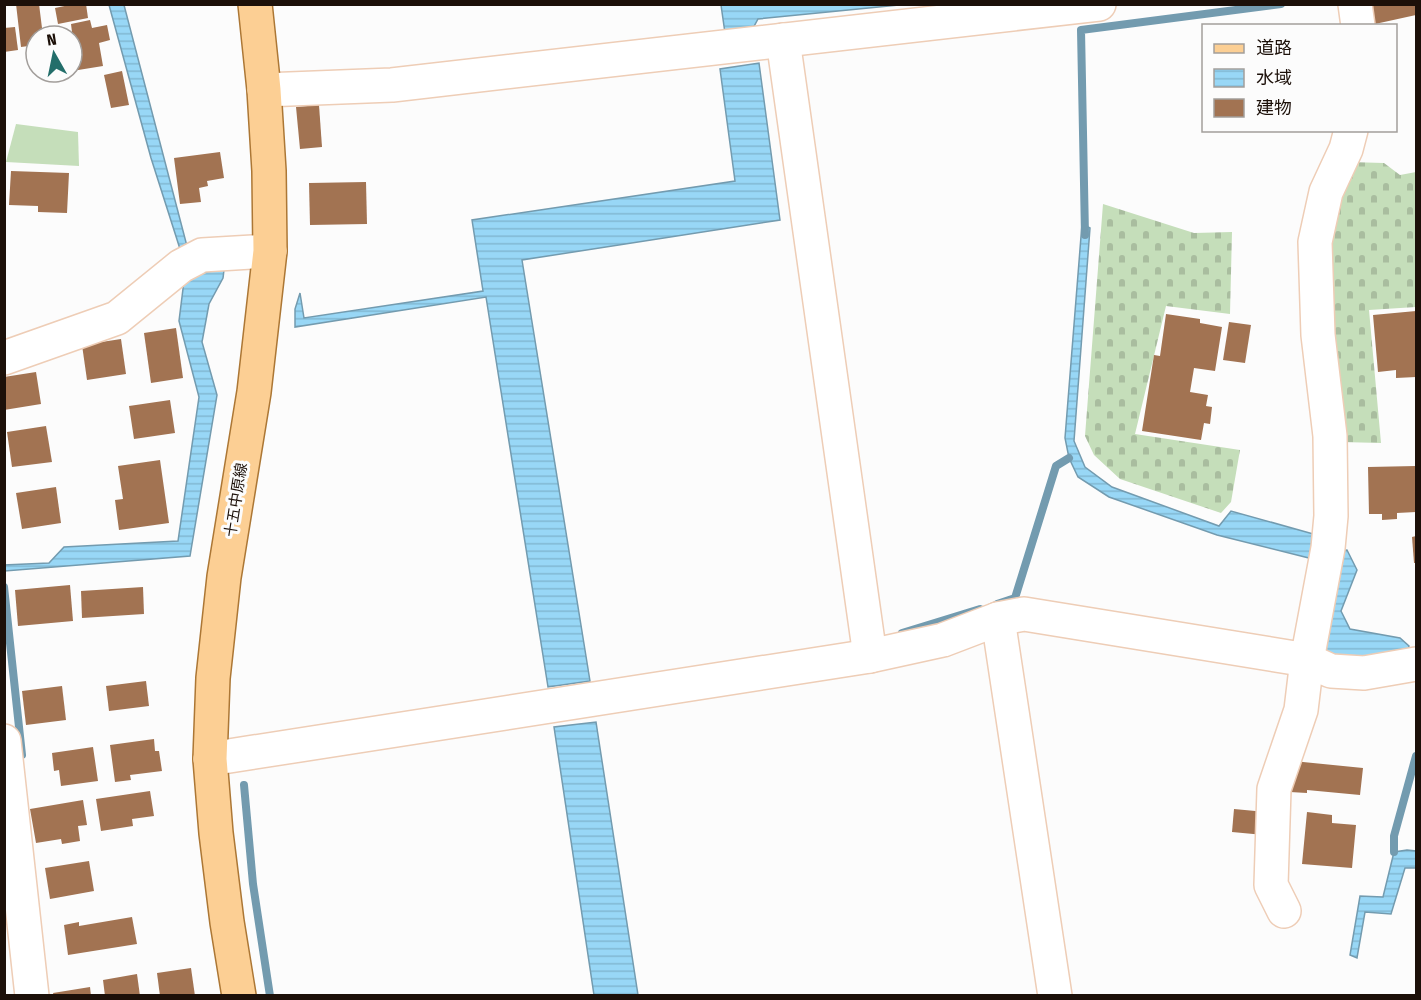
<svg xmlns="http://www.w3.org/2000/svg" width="1421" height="1000" font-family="'Fira Sans Condensed','Noto Sans JP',sans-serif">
<defs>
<pattern id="cemetery-stones" width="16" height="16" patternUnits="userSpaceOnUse" patternTransform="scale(1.5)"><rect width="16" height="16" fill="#c5deba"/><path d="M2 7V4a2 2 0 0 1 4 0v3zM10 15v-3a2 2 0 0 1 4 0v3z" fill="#a9bd9f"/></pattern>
<pattern id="water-rules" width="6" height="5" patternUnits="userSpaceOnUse" patternTransform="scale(1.5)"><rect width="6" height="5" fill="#98d7f6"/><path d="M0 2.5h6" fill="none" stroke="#82b8d2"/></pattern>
</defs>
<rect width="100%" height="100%" fill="#fcfcfc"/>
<g fill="url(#cemetery-stones)">
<path d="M1349 162 1384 163 1400 175 1416 172V307L1369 310 1381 443 1341 442 1328 232Z"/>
<path d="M1103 204 1194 233 1232 232 1230 314 1166 306 1135 434 1240 450 1231 502 1221 513 1120 479 1094 455 1085 436Z"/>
</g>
<path fill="#c5deba" d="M16 124 78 132 79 166 6 162Z"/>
<g fill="url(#water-rules)" stroke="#739baf" stroke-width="1.5">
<path d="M109 5H124L188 250 181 252 151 158Z"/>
<path d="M721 5H899L758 19 752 30 725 33Z"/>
<path d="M759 63 780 220 522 260 590 681 548 687 486 297 295 327V309L300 293 304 318 483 291 472 220 735 181 720 69Z"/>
<path d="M1082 224 1090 228 1074 441 1085 467 1112 487 1219 526 1231 511 1317 535 1313 559 1217 535 1109 497 1078 477 1069 458 1065 438Z"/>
<path d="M224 270 223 278 209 304 202 342 217 395 190 556 5 571 4 565 49 563 64 547 178 541 199 397 179 321 184 281 195 273Z"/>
<path d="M1347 550 1357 570 1341 611 1350 629 1400 638 1409 646 1406 658 1331 662 1321 644 1337 551Z"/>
<path d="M596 722 638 995H594L554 727Z"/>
<path d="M1407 850 1416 851V868H1405L1391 914 1365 912 1357 958 1350 955 1360 896 1383 897 1394 852Z"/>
</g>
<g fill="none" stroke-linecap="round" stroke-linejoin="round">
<g stroke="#739baf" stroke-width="8">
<path d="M1085 235 1081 30 1281 4"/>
<path d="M4 587 22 755"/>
<path d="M997 604 1015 598 1056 466 1069 458"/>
<path d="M902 633 980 609"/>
<path d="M244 785 253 884 270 996"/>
<path d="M1394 852V836L1416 756"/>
</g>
</g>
<g fill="#a27352">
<path d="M16 4H39L43 36H36V45L21 47Z"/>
<path d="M74 4H86L88 18 58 24 55 8Z"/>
<path d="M1371 4H1416V15L1375 24Z"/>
<path d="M90 20 92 28 107 25 110 40 99 43 103 66 72 71V36L55 35 72 32 71 24Z"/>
<path d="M15 27 18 50 4 52V28Z"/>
<path d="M122 71 129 105 111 108 104 75Z"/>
<path d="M319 105 322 147 300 149 296 107Z"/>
<path d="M220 152 224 178 207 181 208 186 199 188 201 202 180 204 174 158Z"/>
<path d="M11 171 69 173 67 213 38 212V206L9 205Z"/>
<path d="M366 182 367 224 310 225 309 183Z"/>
<path d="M1416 311V377L1396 378V370L1378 372 1373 315Z"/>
<path d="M1166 314 1200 319V323L1222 327 1215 371 1194 368 1190 392 1208 395 1206 406 1212 407 1210 424 1204 423 1201 440 1142 431 1154 355 1160 356Z"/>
<path d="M1229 322 1251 325 1245 363 1223 360Z"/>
<path d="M176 328 183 378 151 383 144 333Z"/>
<path d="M121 339 126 374 87 380 82 345Z"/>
<path d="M36 372 41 404 4 410V377Z"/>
<path d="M170 400 175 433 134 439 129 406Z"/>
<path d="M46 426 52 462 12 467 7 432Z"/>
<path d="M160 460 169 523 119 530 115 500 123 499 118 466Z"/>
<path d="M1416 466V512L1397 513V519L1382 520V514H1369L1368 467Z"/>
<path d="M56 487 61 523 22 529 16 493Z"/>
<path d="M1416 536V563H1414L1412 537Z"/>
<path d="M70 585 73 621 18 626 15 590Z"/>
<path d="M143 587 144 614 82 618 81 591Z"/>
<path d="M146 681 149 706 109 711 106 686Z"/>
<path d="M62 686 66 720 26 725 22 691Z"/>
<path d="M154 739 155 751H159L162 771 130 775 131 780 115 782 110 745Z"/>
<path d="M93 747 98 781 61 786 59 770 54 771 52 753Z"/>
<path d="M1293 761 1363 768 1360 795 1307 790V793L1290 792Z"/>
<path d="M150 791 154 816 132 819 133 826 101 831 96 799Z"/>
<path d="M83 800 87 825 78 826 80 841 62 844 61 839 36 843 30 809Z"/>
<path d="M1234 809 1266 812 1264 835 1232 832Z"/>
<path d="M1307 812 1332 815V823L1356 825 1352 868 1302 864Z"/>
<path d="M89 861 94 891 50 899 45 868Z"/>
<path d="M132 917 137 944 68 955 64 925 79 922V926Z"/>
<path d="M191 968 195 996H160L157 973Z"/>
<path d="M137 974 140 996H105L103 980Z"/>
<path d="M90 987 91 996H54L53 993Z"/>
</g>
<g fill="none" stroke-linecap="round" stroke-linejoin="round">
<g stroke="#eecdb6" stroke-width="36">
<g id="minor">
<path d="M1355 4 1358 26"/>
<path d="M783 40 870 656"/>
<path d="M264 90 392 85 1099 4"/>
<path d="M4 358 117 318 181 266 202 255 270 251"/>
<path d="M998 619 1055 996"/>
<path d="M4 741 32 996"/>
<path d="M210 759 870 656 943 640 998 619 1024 614 1307 660 1328 548 1331 516 1330 436 1318 335 1315 242 1326 192 1346 149 1351 130"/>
<path d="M1284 911 1271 885 1274 789 1301 710 1307 660 1331 671 1364 673 1416 664"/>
</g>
</g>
<g stroke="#ac7735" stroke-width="36">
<path id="major" d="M239 996 227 922 216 833 210 759 213 678 224 577 254 392 270 251 269 171 264 90 255 4"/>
</g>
<use href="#minor" stroke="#fff" stroke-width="33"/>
<use href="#major" stroke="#fccf94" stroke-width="33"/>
</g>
<g text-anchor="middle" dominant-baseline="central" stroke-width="6" stroke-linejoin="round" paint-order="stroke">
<g font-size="15" fill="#1c1009" stroke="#fcfcfc">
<text transform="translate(236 500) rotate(-81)">十五中原線</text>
</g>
</g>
<rect width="1421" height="1000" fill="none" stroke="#1c1009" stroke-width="12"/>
<rect x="1202" y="24" width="195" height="108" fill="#fcfcfc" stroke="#a29e9b" stroke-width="1.5"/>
<rect x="1214" y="44" width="30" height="9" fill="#fccf94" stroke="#a29e9b" stroke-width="1.5"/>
<text x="1256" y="54" font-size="18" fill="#1c1009">道路</text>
<rect x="1214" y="69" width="30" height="18" fill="url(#water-rules)" stroke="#a29e9b" stroke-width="1.5"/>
<text x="1256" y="84" font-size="18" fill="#1c1009">水域</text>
<rect x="1214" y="99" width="30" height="18" fill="#a27352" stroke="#a29e9b" stroke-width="1.5"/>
<text x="1256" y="114" font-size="18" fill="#1c1009">建物</text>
<g transform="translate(54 54) rotate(351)"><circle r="28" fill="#fcfcfc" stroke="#a29e9b" stroke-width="1.5"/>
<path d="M0-4.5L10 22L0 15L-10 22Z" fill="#236e6a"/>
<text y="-9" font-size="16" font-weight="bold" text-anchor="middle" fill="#1c1009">N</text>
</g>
</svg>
